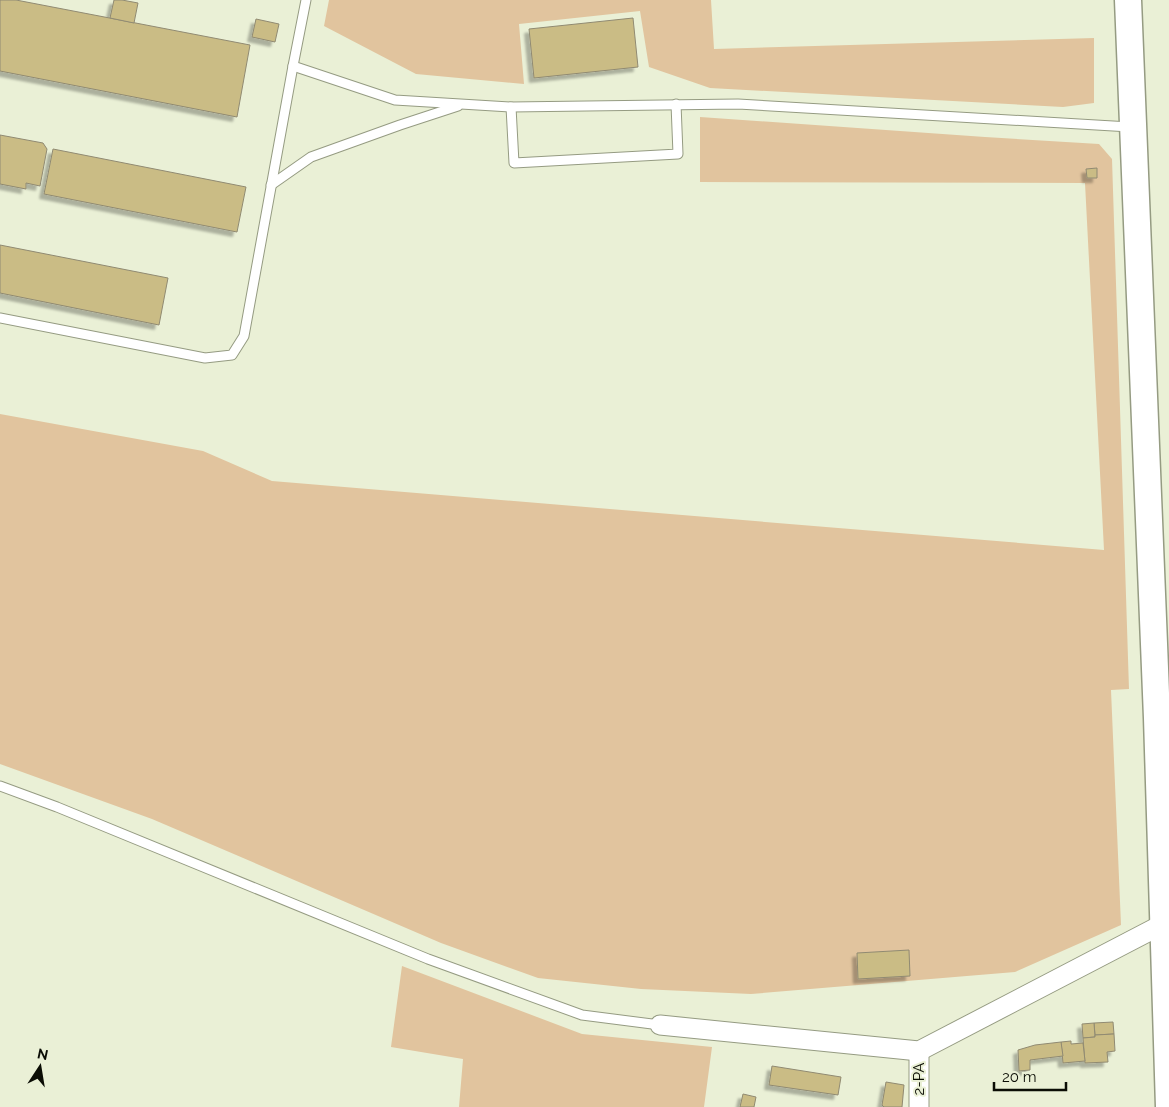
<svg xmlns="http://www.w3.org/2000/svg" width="1169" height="1107" font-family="Raleway,sans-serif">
<defs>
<filter id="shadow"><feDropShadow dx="-4.5" dy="4.5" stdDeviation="1" flood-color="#0004"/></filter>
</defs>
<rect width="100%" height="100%" fill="#eaf0d6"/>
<g fill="#e1c49e">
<path d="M329 0H711L714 49 1094 38V103L1063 107 710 88 649 67 640 11 519 24 524 84 416 74 324 26Z"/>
<path d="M700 117 985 137 1099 144 1112 159 1129 689 1111 690 1121 925 1015 972 751 994 641 989 538 978 441 943 152 819 0 764V414L203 451 272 481 1104 550 1085 183 700 182Z"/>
<path d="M402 966 582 1034 712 1047 704 1107H459L463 1059 391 1047Z"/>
</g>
<g fill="#cabc85" stroke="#908a72" filter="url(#shadow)">
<path d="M0 0H16L250 45 237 117 0 71Z"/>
<path d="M114 0H122L138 3 134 23 110 18Z"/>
<path d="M633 18 638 67 534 78 529 29Z"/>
<path d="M256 19 279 24 275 42 252 37Z"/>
<path d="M0 135 43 143 47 149 40 186 26 183V189L0 184Z"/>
<path d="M53 149 246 187 237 232 44 194Z"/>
<path d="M1097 168V178H1087L1086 169Z"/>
<path d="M0 245 168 278 159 325 0 293Z"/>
<path d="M909 950 910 976 858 979 857 953Z"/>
<path d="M1113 1022 1114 1034 1095 1035 1094 1023Z"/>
<path d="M1094 1023 1095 1037 1083 1038 1082 1024Z"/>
<path d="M1114 1034 1115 1051 1107 1052 1108 1062 1085 1063 1083 1038 1095 1037V1035Z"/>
<path d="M1071 1041V1044L1083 1043 1085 1061 1063 1063 1061 1042Z"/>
<path d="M1061 1042 1063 1056 1030 1060V1070L1019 1071 1018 1050 1035 1045Z"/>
<path d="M772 1066 841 1077 838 1095 769 1085Z"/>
<path d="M886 1082 904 1085 902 1107H884L882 1105Z"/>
<path d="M743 1094 756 1097 754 1107H740Z"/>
</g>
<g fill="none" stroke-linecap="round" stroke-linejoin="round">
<g stroke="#959b82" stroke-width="11">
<g id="service">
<path d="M293 66 395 100 511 107 738 104 1130 127"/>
<path d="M511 107 514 163 678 154 676 104"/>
<path d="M271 185 311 157 400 125 458 106"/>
<path d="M0 318 205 358 232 355 244 336 293 66 306 0"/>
<path d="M0 786 57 807 428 959 582 1015 660 1025"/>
</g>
</g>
<g stroke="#959b82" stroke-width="21">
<g id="minor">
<path d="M660 1025 919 1051 1163 924"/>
<path d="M919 1107V1051"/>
</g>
</g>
<g stroke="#959b82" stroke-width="29">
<path id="secondary" d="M1128 0 1157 718 1169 1107"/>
</g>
<use href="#service" stroke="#fff" stroke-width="9"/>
<use href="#minor" stroke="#fff" stroke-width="19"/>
<use href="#secondary" stroke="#fff" stroke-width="26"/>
</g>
<g text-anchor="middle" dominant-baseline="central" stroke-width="4" stroke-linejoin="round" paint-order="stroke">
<g font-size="15" fill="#0b0d05" stroke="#eaf0d6">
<text transform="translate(919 1079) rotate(-90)">2-РА</text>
</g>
</g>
<g transform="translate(40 1067) rotate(12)" stroke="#eaf0d6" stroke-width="4" paint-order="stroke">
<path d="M0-4L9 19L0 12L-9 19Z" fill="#0b0d05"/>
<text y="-8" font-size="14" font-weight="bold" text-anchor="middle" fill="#0b0d05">N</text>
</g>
<path d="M994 1082v8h72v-8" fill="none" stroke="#0b0d05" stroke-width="2.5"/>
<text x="1002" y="1082" font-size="15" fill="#0b0d05" stroke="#eaf0d6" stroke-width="4" paint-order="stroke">20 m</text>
</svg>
